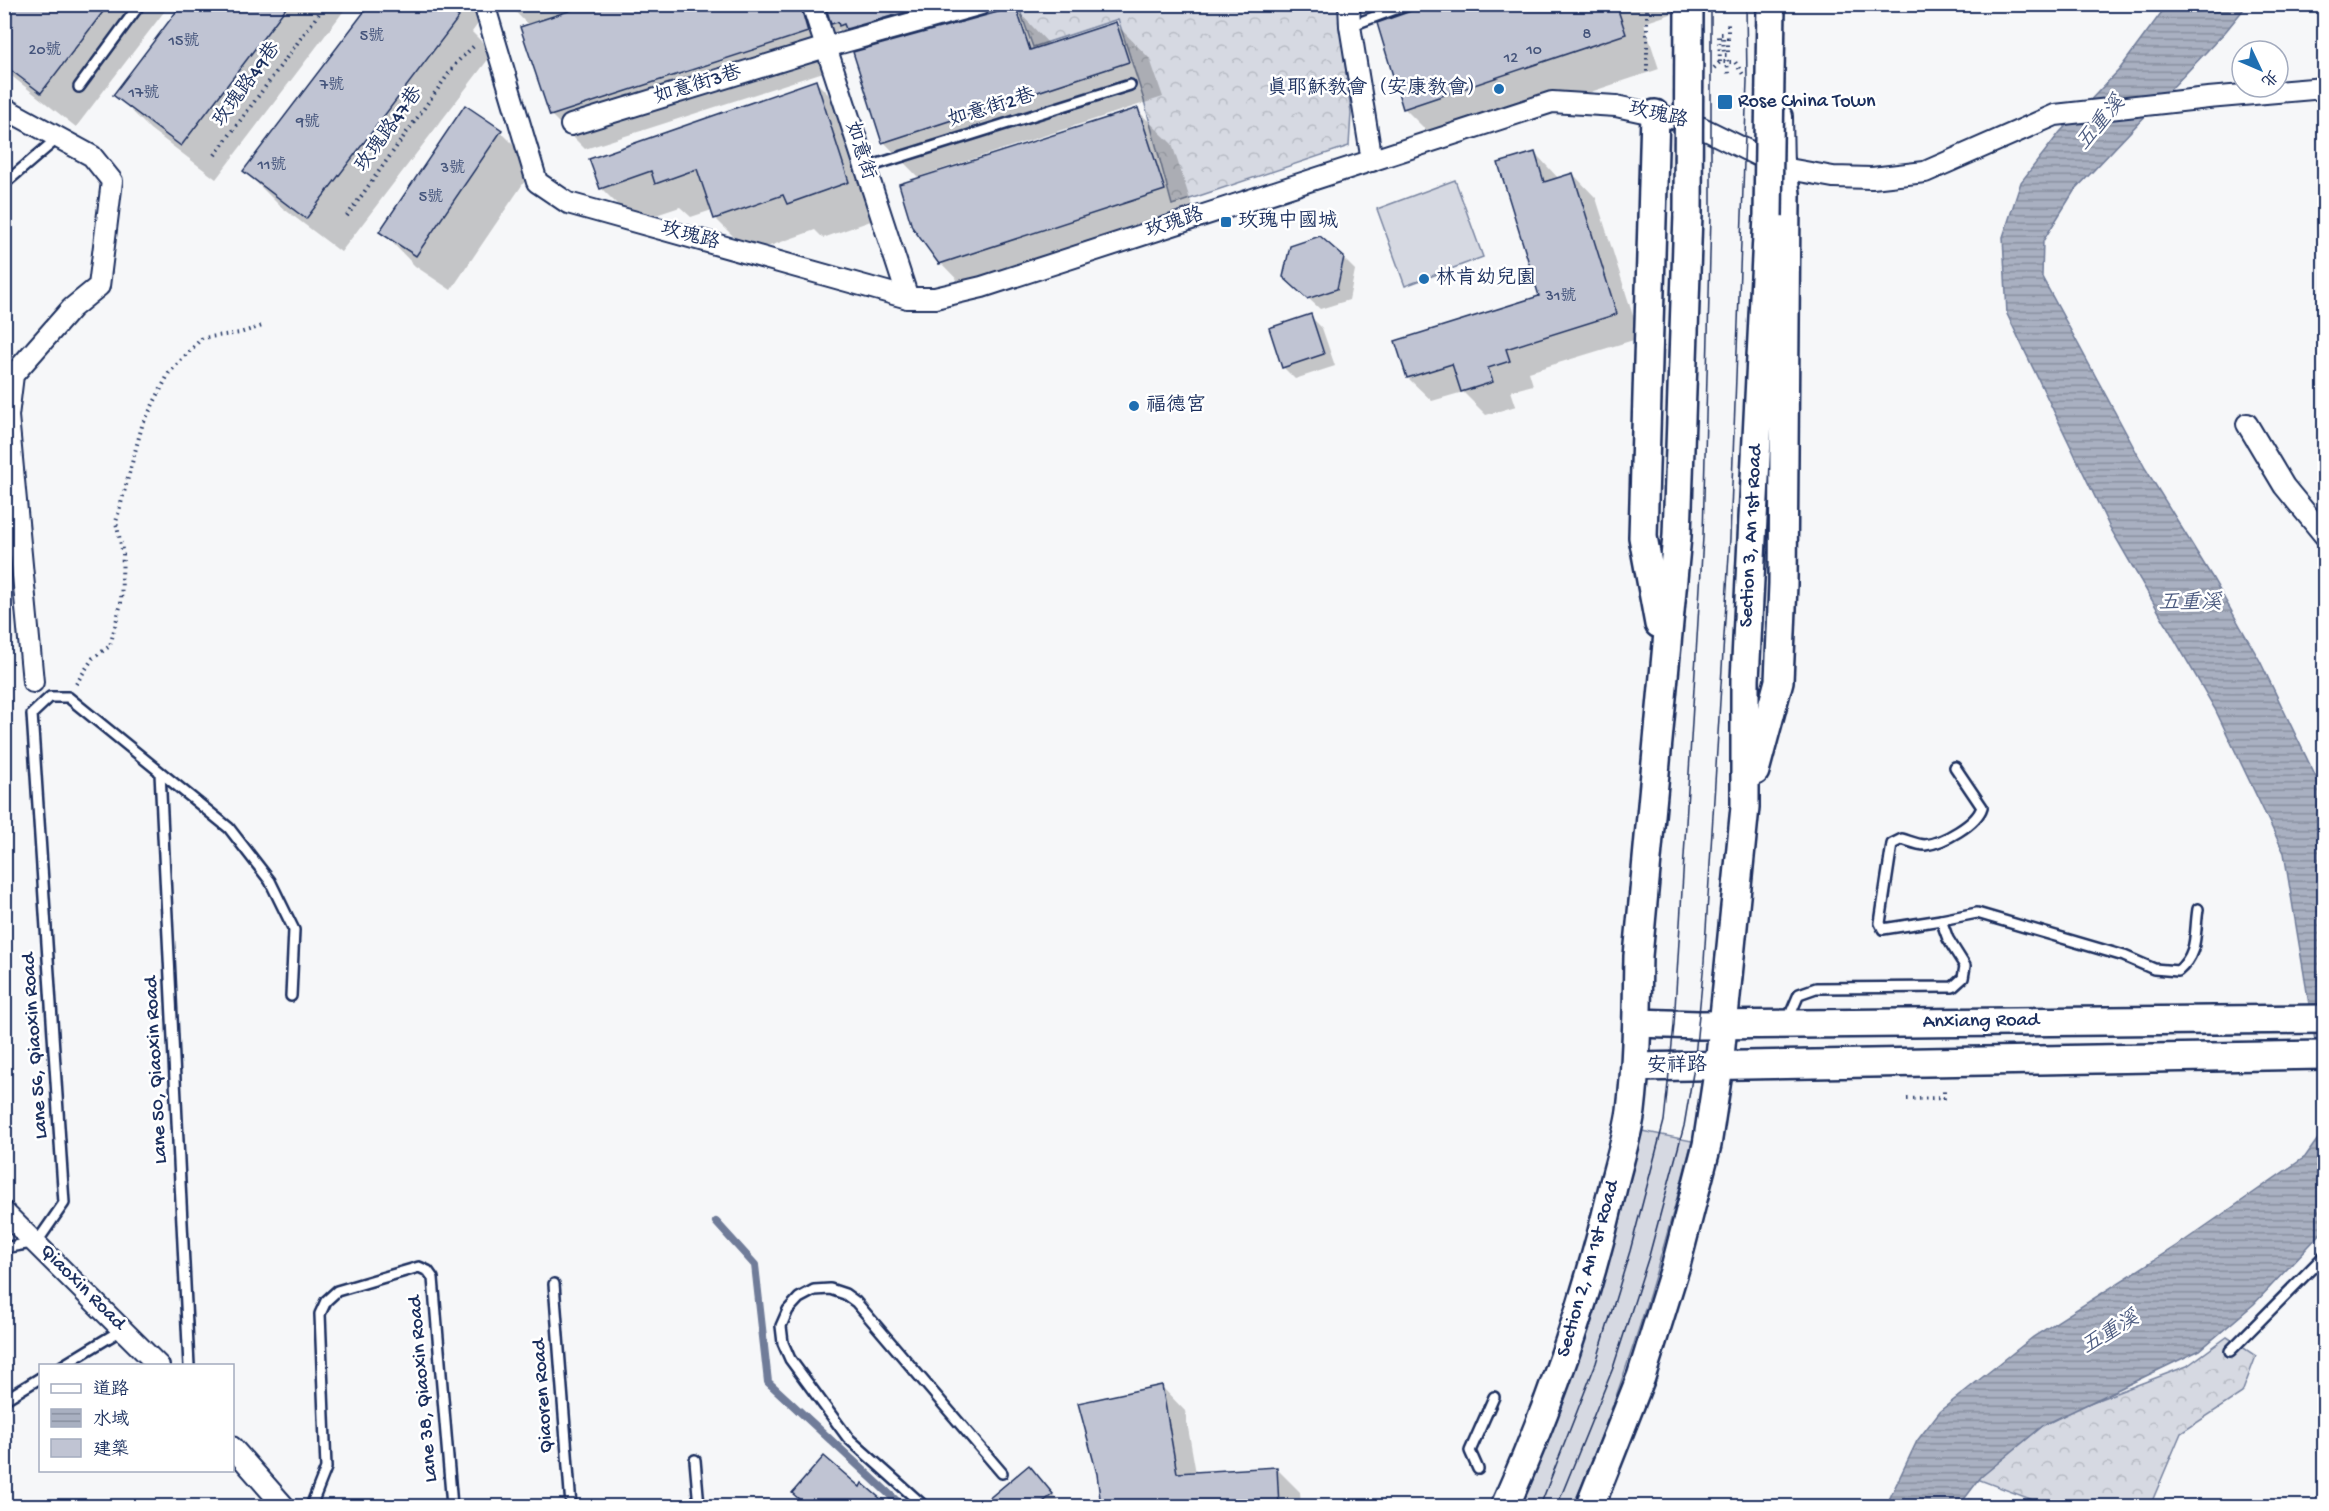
<svg xmlns="http://www.w3.org/2000/svg" width="2329" height="1511" font-family="'Gochi Hand','LXGW WenKai TC',sans-serif">
<defs>
<pattern id="forest-crowns" width="20" height="18" patternUnits="userSpaceOnUse" patternTransform="scale(1.5)"><rect width="20" height="18" fill="#d6d9e2"/><path d="M2 6a3 3 0 1 1 6 0M12 15a3 3 0 1 1 6 0" fill="none" stroke="#b7bbc4"/></pattern>
<pattern id="water-rules" width="6" height="5" patternUnits="userSpaceOnUse" patternTransform="scale(1.5)"><rect width="6" height="5" fill="#a9b0c1"/><path d="M0 2.5h6" fill="none" stroke="#8990a0"/></pattern>
</defs>
<rect width="100%" height="100%" fill="#f6f7f9"/>
<filter id="ink" filterUnits="userSpaceOnUse"><feTurbulence type="fractalNoise" baseFrequency=".0167" numOctaves="2"/><feDisplacementMap in="SourceGraphic" scale="12" xChannelSelector="R" yChannelSelector="G"/><feConvolveMatrix kernelMatrix="1 2 1 2 8 2 1 2 1" color-interpolation-filters="sRGB"/></filter>
<g filter="url(#ink)">
<g fill="#d6d9e2" stroke="#7884a0" stroke-width="1.5">
<path d="M1455 180 1483 257 1405 286 1377 209Z"/>
<path d="M1642 1131 1692 1141C1660 1266 1624 1388 1573 1506H1518L1612 1244Z"/>
</g>
<g fill="url(#forest-crowns)" stroke="#7884a0" stroke-width="1.5">
<path d="M1018 5H1338L1351 113 1349 146 1172 205 1143 97 1118 19 1033 47Z"/>
<path d="M2227 1337 2256 1356 2242 1393 2181 1433 2150 1506H2049L1972 1477V1464L2058 1415 2187 1366Z"/>
</g>
<g fill="url(#water-rules)" stroke="#707c99" stroke-width="1.5">
<path d="M2167 5H2247L2226 31 2074 191 2043 241 2042 277 2145 468 2212 577 2260 661 2324 794V1095L2284 853 2215 709 2109 526 2007 314 2003 237 2021 182 2060 132 2119 70Z"/>
<path d="M2324 1130V1230L2254 1304 2200 1350 2044 1425 1981 1477 1959 1506H1886L1917 1441 1940 1411 2033 1337 2184 1241 2305 1157Z"/>
</g>
<g fill="#0003">
<path d="M4 4H170L76 127 4 70Z"/>
<path d="M184 4H349L216 179 150 129 115 94Z"/>
<path d="M372 4H473L472 6 483 17 472 32 493 53 341 252 280 206 245 171Z"/>
<path d="M508 4H958L965 25 1015 8 1050 45 1116 24 1150 59 1163 97 918 177 884 142 861 51 838 29 834 37 842 66 585 149 551 115 529 26Z"/>
<path d="M1392 4H1671L1674 13 1644 23 1659 69 1439 143 1405 109 1379 24 1402 15Z"/>
<path d="M816 82 850 116 882 217 823 238 815 230 750 253 715 218 712 210 691 217 680 207 635 222 601 188Z"/>
<path d="M465 107 501 132 535 166 451 290 415 266 381 231Z"/>
<path d="M1137 110 1172 144 1198 224 975 298 941 263Z"/>
<path d="M1535 153 1559 179 1573 174 1596 198 1640 338 1529 372 1533 385 1511 391 1516 406 1486 415 1463 392 1432 401 1408 378 1540 297Z"/>
<path d="M1343 258 1355 270 1349 300 1320 309 1297 288Z"/>
<path d="M1310 316 1322 328 1335 366 1295 379 1283 367Z"/>
<path d="M1162 1387 1185 1411 1196 1473 1276 1468 1300 1492 1301 1506H1102L1099 1474Z"/>
<path d="M1029 1467 1063 1506H983Z"/>
<path d="M863 1486 886 1506H808L794 1493 860 1489Z"/>
<path d="M1969 1498 1992 1506H1966Z"/>
</g>
<g fill="none" stroke-linecap="round" stroke-linejoin="round">
<path stroke="#707c99" stroke-width="8" d="M716 1222 755 1265 768 1382 902 1506"/>
</g>
<g fill="#c0c4d3" stroke="#1b2f5e" stroke-width="1.5">
<path d="M4 4H109L41 93 4 65Z"/>
<path d="M182 4H289L181 146 113 95Z"/>
<path d="M370 4H442L459 17 306 219 243 171Z"/>
<path d="M590 4H800L808 32 550 116 520 27Z"/>
<path d="M825 4H934L846 29 844 24 839 26 838 22 831 24Z"/>
<path d="M1431 4H1616L1626 34 1403 109 1377 23Z"/>
<path d="M1016 7 1030 50 1116 22 1129 62 882 143 853 52Z"/>
<path d="M816 80 849 182 787 204 783 195 714 219 697 169 655 184 651 171 600 189 589 159Z"/>
<path d="M465 105 502 130 416 256 379 232Z"/>
<path d="M1138 108 1165 190 939 264 912 227 899 184Z"/>
<path d="M1535 152 1544 182 1573 173 1617 314 1506 349 1510 361 1488 368 1493 382 1461 392 1452 364 1407 378 1395 341 1539 296 1498 163Z"/>
<path d="M1320 236 1344 257 1337 289 1307 299 1283 277 1290 246Z"/>
<path d="M1311 314 1324 354 1282 368 1269 328Z"/>
<path d="M1162 1385 1177 1473 1277 1467 1279 1506H1101L1097 1474 1078 1403Z"/>
<path d="M824 1456 860 1487 862 1483 889 1506H807L792 1493Z"/>
<path d="M1029 1465 1053 1494 1038 1506H980Z"/>
</g>
<g fill="none" stroke-linecap="round" stroke-linejoin="round">
<g stroke="#1b2f5e" stroke-width="14">
<g id="lane">
<path d="M1350 26 1409 4"/>
<path d="M79 87 140 4"/>
<path d="M865 168 1130 85"/>
<path d="M4 184 59 137"/>
<path d="M160 773 189 1366"/>
<path d="M1941 920 1977 913 2124 956 2154 969 2178 971C2199 953 2194 934 2198 909"/>
<path d="M1787 1022 1799 994 1816 988 1953 987 1963 978 1965 966 1948 939 1941 920 1883 929 1880 923 1892 844 1902 839C1909 841 1918 845 1925 845 1943 843 1977 824 1982 807L1955 767"/>
<path d="M4 1248 37 1242 64 1203 32 714 50 697H68L229 828 270 881 294 930 291 996"/>
<path d="M554 1284 571 1506"/>
<path d="M2230 1351 2324 1256"/>
<path d="M62 1366 123 1329"/>
<path d="M4 1400 40 1378"/>
<path d="M695 1460 699 1506"/>
<path d="M1478 1469 1470 1451 1494 1397"/>
<path d="M311 1506 326 1468 320 1314 326 1301 337 1291 419 1267 428 1271 433 1278 452 1506"/>
<path d="M924 1506 848 1438 790 1359 783 1343 781 1326 788 1310 799 1298 814 1290 830 1289 845 1294 856 1302 1002 1473"/>
</g>
</g>
<g stroke="#1b2f5e" stroke-width="24">
<g id="street">
<path d="M484 4 537 182 568 203 908 298H935L982 287 1552 102 1616 106 1690 122 1783 168 1833 177 1872 178 1925 172 2055 115 2208 98 2324 88"/>
<path d="M812 4 908 298"/>
<path d="M1349 4 1350 26 1372 161"/>
<path d="M4 108 92 156 112 181 99 286 72 308 13 375 8 416 33 682"/>
<path d="M1782 116 1783 168"/>
<path d="M571 125 826 47 981 4"/>
<path d="M2247 424 2284 486 2324 535"/>
<path d="M4 1212 159 1366"/>
<path d="M232 1447 284 1506"/>
</g>
</g>
<g stroke="#1b2f5e" stroke-width="32">
<g id="secondary">
<path d="M1655 114 1643 537 1659 624"/>
<path d="M1755 771 1779 681 1783 584 1786 194 1783 168"/>
<path d="M1637 1023 1698 1025 2324 1019"/>
<path d="M1635 1067 2324 1055"/>
<path d="M1505 1506C1550 1405 1587 1300 1612 1191 1618 1165 1627 1138 1631 1111 1637 1060 1637 1008 1638 956L1677 536 1688 214"/>
<path d="M1590 1506 1641 1377 1676 1265 1707 1145 1719 1066 1745 807V680L1768 216"/>
</g>
</g>
<g stroke="#1b2f5e" stroke-width="4" stroke-dasharray="1.5 4.5" stroke-linecap="butt">
<path d="M1647 4V74"/>
<path d="M1728 38V20"/>
<path d="M1727 60 1728 74"/>
<path d="M1720 62 1719 34H1723L1724 55H1728V38"/>
<path d="M1714 68 1720 62H1735L1744 76"/>
<path d="M215 155 326 4"/>
<path d="M347 216 457 62 475 45"/>
<path d="M76 684 93 658 110 646 121 603 123 554 116 522 142 426 169 373 202 338 240 333 265 325"/>
<path d="M4 714H16"/>
<path d="M1907 1099 1944 1098V1090"/>
</g>
<use href="#lane" stroke="#fff" stroke-width="9"/>
<use href="#street" stroke="#fff" stroke-width="20"/>
<use href="#secondary" stroke="#fff" stroke-width="27"/>
<g stroke="#1b2f5e" stroke-width="1.5">
<path d="M1540 1506 1596 1363 1630 1251 1664 1121 1674 1025 1703 537 1711 214V4"/>
<path d="M1557 1506 1613 1368 1649 1256 1684 1126 1694 1067 1704 962 1730 538 1747 81 1746 4"/>
</g>
<g stroke="#1b2f5e" stroke-width="32" stroke-linecap="butt">
<g id="secondary-bridge">
<path d="M1688 214 1689 4"/>
<path d="M1768 216 1771 4"/>
</g>
</g>
<use href="#secondary-bridge" stroke="#fff" stroke-width="27"/>
</g>
</g>
<g fill="#1f6fb2" stroke="#fff" stroke-width="2">
<circle cx="1499" cy="89" r="6"/>
<rect x="1717" y="94" width="16" height="16" rx="3"/>
<rect x="1220" y="216" width="12" height="12" rx="3"/>
<circle cx="1424" cy="279" r="6"/>
<circle cx="1134" cy="406" r="6"/>
</g>
<g text-anchor="middle" dominant-baseline="central" stroke-width="5" stroke-linejoin="round" paint-order="stroke">
<g font-size="16" fill="#44547b">
<text x="1587" y="35">8</text>
<text x="372" y="37">5號</text>
<text x="184" y="42">15號</text>
<text x="45" y="51">20號</text>
<text x="1534" y="51">10</text>
<text x="1511" y="59">12</text>
<text x="332" y="86">7號</text>
<text x="144" y="94">17號</text>
<text x="308" y="123">9號</text>
<text x="272" y="166">11號</text>
<text x="453" y="169">3號</text>
<text x="431" y="198">5號</text>
<text x="1561" y="297">31號</text>
</g>
<g font-size="20" fill="#1b2f5e" stroke="#fff">
<text transform="translate(248 85) rotate(-54)">玫瑰路49巷</text>
<text transform="translate(698 86) rotate(-17)">如意街3巷</text>
<text transform="translate(992 109) rotate(-17)">如意街2巷</text>
<text transform="translate(1658 116) rotate(13)">玫瑰路</text>
<text transform="translate(390 130) rotate(-54)">玫瑰路47巷</text>
<text transform="translate(859 151) rotate(72)">如意街</text>
<text transform="translate(1175 224) rotate(-18)">玫瑰路</text>
<text transform="translate(690 237) rotate(15)">玫瑰路</text>
<text transform="translate(1752 536) rotate(-87)">Section 3, An 1st Road</text>
<text transform="translate(1981 1022) rotate(-1)">Anxiang Road</text>
<text transform="translate(36 1046) rotate(-94)">Lane 56, Qiaoxin Road</text>
<text transform="translate(1677 1067) rotate(-1)">安祥路</text>
<text transform="translate(157 1070) rotate(-93)">Lane 50, Qiaoxin Road</text>
<text transform="translate(1589 1269) rotate(-74)">Section 2, An 1st Road</text>
<text transform="translate(82 1288) rotate(45)">Qiaoxin Road</text>
<text transform="translate(424 1389) rotate(-95)">Lane 38, Qiaoxin Road</text>
<text transform="translate(544 1396) rotate(-94)">Qiaoren Road</text>
</g>
<g font-size="20" fill="#1b2f5e" stroke="#fff" text-anchor="start">
<text x="1487" y="89" text-anchor="end">真耶穌教會（安康教會）</text>
<text x="1738" y="102">Rose China Town</text>
<text x="1238" y="222">玫瑰中國城</text>
<text x="1436" y="279">林肯幼兒園</text>
<text x="1146" y="406">福德宮</text>
</g>
<g font-size="21" font-style="italic" fill="#4d5c81" stroke="#fff">
<text transform="translate(2102 124) rotate(-50)">五重溪</text>
<text x="2190" y="604">五重溪</text>
<text transform="translate(2111 1334) rotate(-31)">五重溪</text>
</g>
</g>
<rect width="2329" height="1511" fill="none" stroke="#fff" stroke-width="24"/>
<rect x="12" y="12" width="2305" height="1487" fill="none" stroke="#1b2f5e" stroke-width="2" filter="url(#ink)"/>
<rect x="39" y="1364" width="195" height="108" fill="#ffffff" stroke="#a4acbf" stroke-width="1.5"/>
<rect x="51" y="1384" width="30" height="9" fill="#ffffff" stroke="#a4acbf" stroke-width="1.5"/>
<text x="93" y="1394" font-size="18" fill="#1b2f5e">道路</text>
<rect x="51" y="1409" width="30" height="18" fill="url(#water-rules)" stroke="#a4acbf" stroke-width="1.5"/>
<text x="93" y="1424" font-size="18" fill="#1b2f5e">水域</text>
<rect x="51" y="1439" width="30" height="18" fill="#c0c4d3" stroke="#a4acbf" stroke-width="1.5"/>
<text x="93" y="1454" font-size="18" fill="#1b2f5e">建築</text>
<g transform="translate(2260 69) rotate(134)"><circle r="28" fill="#ffffff" stroke="#a4acbf" stroke-width="1.5"/>
<path d="M0-4.5L10 22L0 15L-10 22Z" fill="#1f6fb2"/>
<text y="-9" font-size="16" font-weight="bold" text-anchor="middle" fill="#1b2f5e">北</text>
</g>
</svg>
